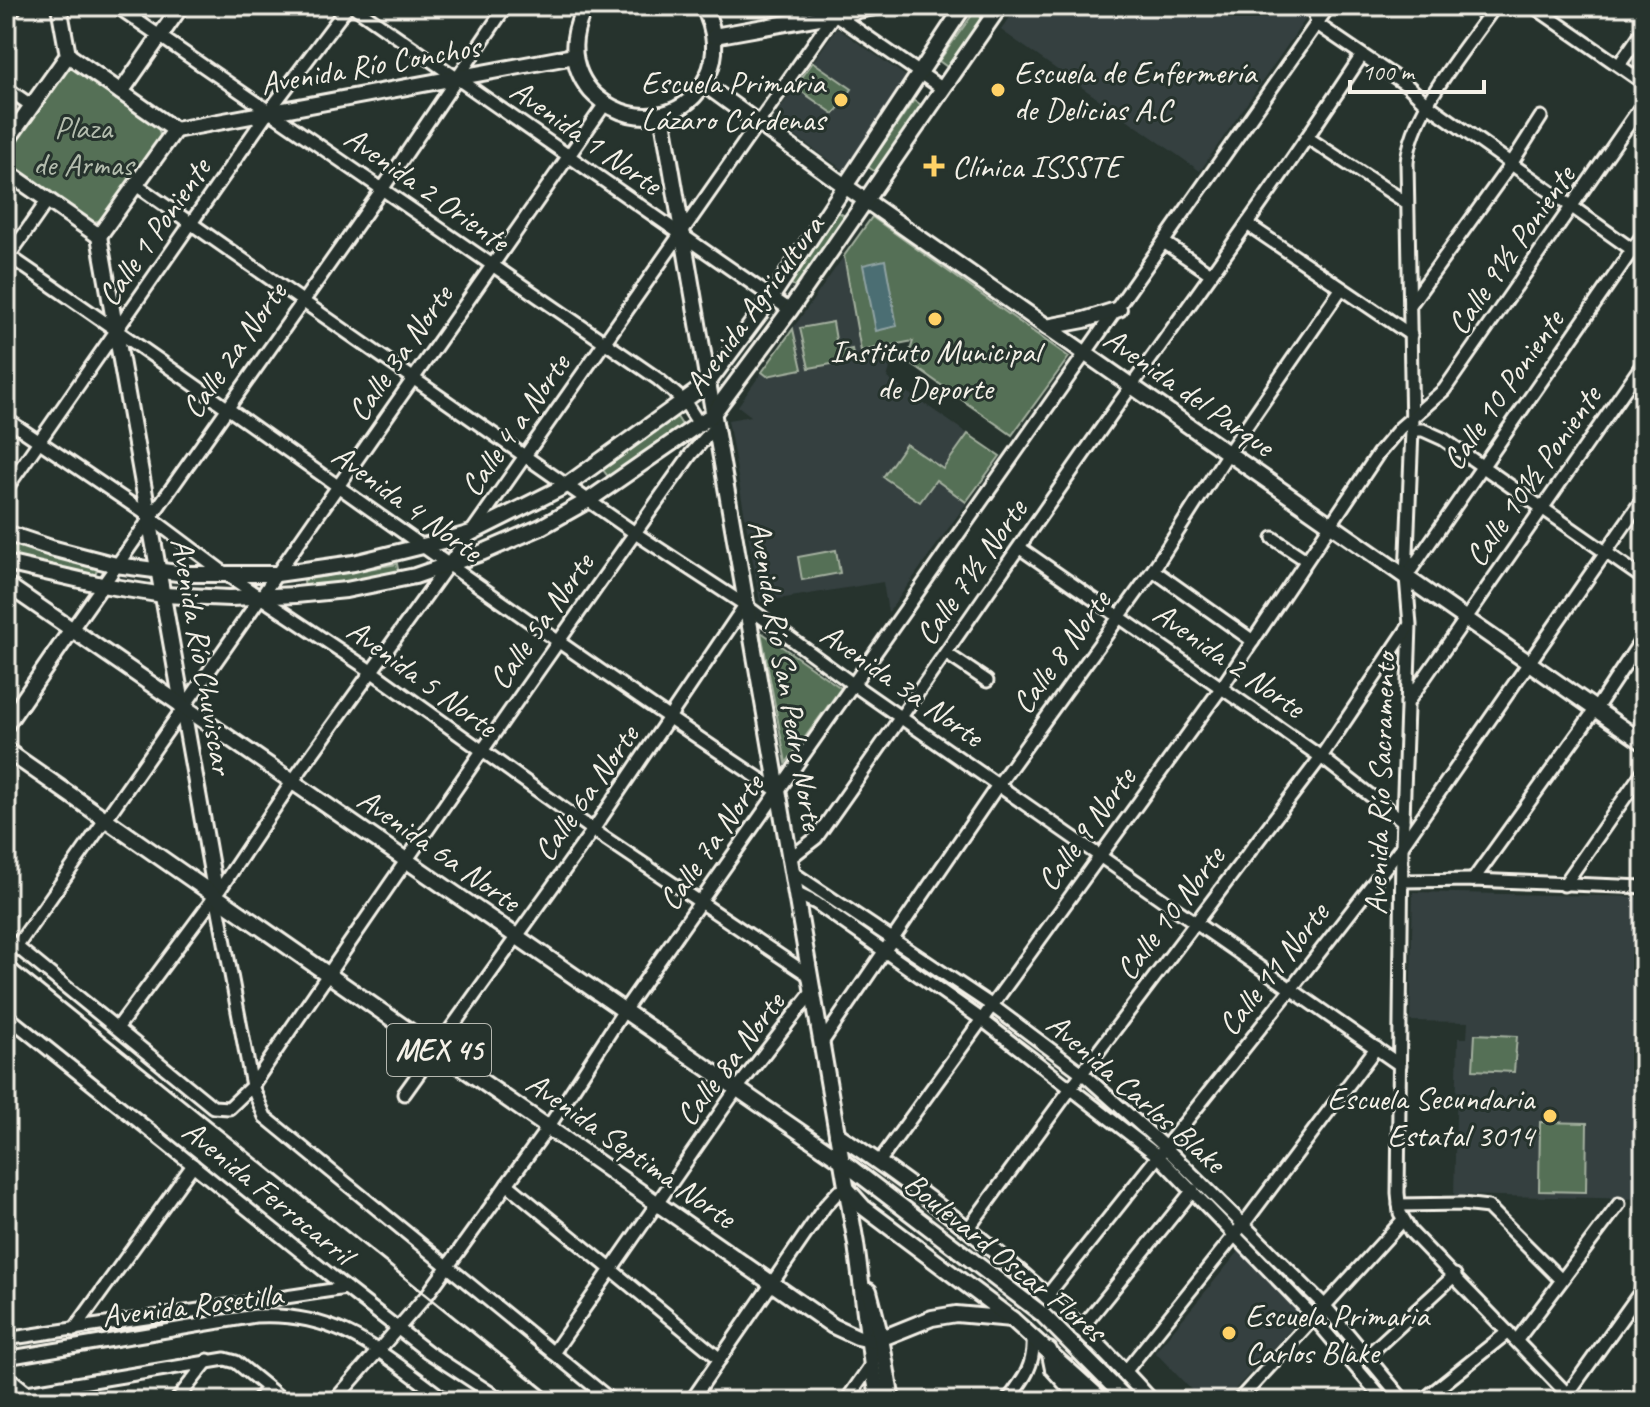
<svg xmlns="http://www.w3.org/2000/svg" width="1650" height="1407" font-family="Caveat,sans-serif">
<rect width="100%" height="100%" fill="#26332d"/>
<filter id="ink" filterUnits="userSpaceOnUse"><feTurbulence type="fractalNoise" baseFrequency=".0125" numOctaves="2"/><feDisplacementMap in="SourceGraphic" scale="16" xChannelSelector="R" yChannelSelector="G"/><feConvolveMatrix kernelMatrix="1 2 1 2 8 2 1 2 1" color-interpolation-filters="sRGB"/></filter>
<g filter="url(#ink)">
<g fill="#354040">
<path d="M1018 6H1302L1305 20 1200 171 1001 30Z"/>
<path d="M837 28 910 79 845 171 772 120Z"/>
<path d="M844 256 861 350 897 344 887 378 1000 456 888 613 883 582 760 602 728 420 751 416 738 406Z"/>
<path d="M1413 892 1644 897V1199L1454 1195 1458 1038H1467L1468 1022 1410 1021Z"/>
<path d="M1241 1249 1304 1315 1224 1401H1202L1155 1352Z"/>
</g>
<g fill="#557056" stroke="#a4b09f" stroke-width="2">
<path d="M978 7 988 14 950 69 939 61Z"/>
<path d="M813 62 852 89 834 114 795 87Z"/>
<path d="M77 68 158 126 160 136 104 220 91 222 8 164 6 154 64 70Z"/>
<path d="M914 100 924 107 879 174 868 167Z"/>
<path d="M838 212 847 217 798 288 789 283Z"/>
<path d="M872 217 1069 357 1012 435 907 361 913 341 861 351 844 256Z"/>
<path d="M833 322 838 352 852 349 854 360 809 368 800 328Z"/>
<path d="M793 329 802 369 767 376 762 372Z"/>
<path d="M677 417 684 428 613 483 603 470Z"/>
<path d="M968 434 1000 456 966 502 936 480 920 502 883 477 906 444 943 469Z"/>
<path d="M10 543 97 569 93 583 6 557Z"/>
<path d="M836 550 840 573 802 580 798 557Z"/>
<path d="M397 564 399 574 305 591 304 580Z"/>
<path d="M761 632 841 688 786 763Z"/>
<path d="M1475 1034 1517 1036 1514 1072 1473 1070Z"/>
<path d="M1540 1122 1587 1123 1586 1192 1539 1191Z"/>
</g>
<path fill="#4c6e73" stroke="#8fa2a2" stroke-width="2" d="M885 260 897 326 876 331 863 265Z"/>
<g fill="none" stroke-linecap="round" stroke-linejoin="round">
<g stroke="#f4f1e8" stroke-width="17">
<g id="minor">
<path d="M116 6 658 379 685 402 699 424"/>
<path d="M353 6 790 310"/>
<path d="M823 6 943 89"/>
<path d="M1313 6 1317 24 1408 86 1427 104 1644 258"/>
<path d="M1495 6C1465 50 1411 110 1407 163L1412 430 1406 577 1410 625 1402 846 1398 1193 1400 1213 1411 1232 1574 1401"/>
<path d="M1533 6 1644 83"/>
<path d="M6 20 16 6"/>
<path d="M1619 65 1644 29"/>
<path d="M6 88 32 106"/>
<path d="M1308 138 1407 203"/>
<path d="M136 185 635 533 745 605 854 685 1400 1065"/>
<path d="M1247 224 1411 335"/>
<path d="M1165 243 1211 274"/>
<path d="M6 254C265 431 517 618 778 791"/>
<path d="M6 260 48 200"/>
<path d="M1410 305 1511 164 1541 117"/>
<path d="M6 419 143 512 227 575 371 671 593 830 810 976"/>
<path d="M1412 430H1423L1443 439 1644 579"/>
<path d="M6 489 269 111 348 6"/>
<path d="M1273 538 1306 560"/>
<path d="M1020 548 1321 757 1403 821"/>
<path d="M1153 570 1253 641"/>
<path d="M1406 577 1644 233"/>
<path d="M72 629 383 188 506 6"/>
<path d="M947 654 987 681"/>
<path d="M1407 703 1644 362"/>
<path d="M789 859 816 838C919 693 1018 547 1120 402 1202 287 1285 173 1362 55"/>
<path d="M792 872 991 1005 1082 1073 1165 1147 1324 1305 1404 1401"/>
<path d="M1473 880 1595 710 1644 636"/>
<path d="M1402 881 1473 880 1644 887"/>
<path d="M1564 885 1644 770"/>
<path d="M795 893 816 903 981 1019 1158 1156 1308 1311 1384 1401"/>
<path d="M216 895 252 1086 265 1117 612 1401"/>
<path d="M6 938 213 1107 229 1108 252 1086C396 874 542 663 691 454L715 427"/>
<path d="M17 946 605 104"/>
<path d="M6 1015 346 1288 428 1352 503 1401"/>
<path d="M118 1027 216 895 292 782 471 533 840 6"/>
<path d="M821 1044 998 785 1153 570 1228 453 1341 289"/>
<path d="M404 1094 593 830 745 605"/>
<path d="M879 1162 1222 687 1378 454 1400 428 1444 390 1644 102"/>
<path d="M507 1184 720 1359"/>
<path d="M1399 1205 1462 1204 1488 1207 1561 1280"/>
<path d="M968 1229 1082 1073 1321 757 1409 626"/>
<path d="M1046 1297 1291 989 1402 846 1644 497"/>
<path d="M74 1330 193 1165"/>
<path d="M1080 1330 1193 1190"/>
<path d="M6 1339 346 1288"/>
<path d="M1517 1340 1619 1204"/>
<path d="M553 1353 736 1090 812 992"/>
<path d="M1368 1355 1455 1275"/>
<path d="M6 1358 255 1316C340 1311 382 1354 447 1401"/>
<path d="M1125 1372 1249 1217 1376 1048"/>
<path d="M6 1375 38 1401"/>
<path d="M27 1392 225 1359 236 1362 284 1401"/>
<path d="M1567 1395 1644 1287"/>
<path d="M176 1401 208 1360"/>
<path d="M257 1401 267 1388"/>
<path d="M334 1401 427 1295 549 1126 623 1012 1329 6"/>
<path d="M691 1401 825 1206 838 1192 847 1189"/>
<path d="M846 1401 873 1362"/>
<path d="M1007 1401C1024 1379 1035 1365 1033 1337"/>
<path d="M1238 1401 1403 1220"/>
<path d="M1422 1401 1508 1332"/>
</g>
</g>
<g stroke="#f4f1e8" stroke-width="20">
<g id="major">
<path d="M59 6 68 55"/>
<path d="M586 6C535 100 667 159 707 77 719 53 715 29 703 6"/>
<path d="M714 36 881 6"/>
<path d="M704 84 845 186 1644 743"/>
<path d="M121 92 181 6"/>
<path d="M662 114 856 1244 872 1366 879 1401"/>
<path d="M175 130 574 56"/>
<path d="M6 142 68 55 175 130 99 236"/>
<path d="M6 171 99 236"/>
<path d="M99 236 216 895"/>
<path d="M1047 327 1084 320 1119 309"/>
<path d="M6 533 51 548 116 565 185 574H277L354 563 447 540 471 533 567 485 707 384 771 298 964 6"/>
<path d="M6 563 102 585 163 595 230 598 296 595 346 590 415 576 481 553 541 527 589 500 712 415 790 310 1000 6"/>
<path d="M6 584 842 1161 1042 1314 1128 1401"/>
<path d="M6 725 72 629"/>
<path d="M6 750 833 1326 857 1337 875 1341 932 1318 956 1314 1012 1319"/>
<path d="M837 1134C951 1210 1060 1299 1151 1401"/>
<path d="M847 1189 863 1207 1012 1319 1103 1401"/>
<path d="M869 1291 881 1338 892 1401"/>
<path d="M1049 1350 1053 1369 1082 1401"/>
</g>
</g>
<use href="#minor" stroke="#26332d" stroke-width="11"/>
<use href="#major" stroke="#26332d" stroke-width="14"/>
<path stroke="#f4f1e8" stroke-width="3" d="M6 957 558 1401"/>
</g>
</g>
<g fill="#ffd166" stroke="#26332d" stroke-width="3">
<circle cx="998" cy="90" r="8"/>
<circle cx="841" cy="100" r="8"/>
<path d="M930 154h8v8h8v8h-8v8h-8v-8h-8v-8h8z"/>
<circle cx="935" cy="319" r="8"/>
<circle cx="1550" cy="1116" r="8"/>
<circle cx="1229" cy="1333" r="8"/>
</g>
<g text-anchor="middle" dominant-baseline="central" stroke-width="6" stroke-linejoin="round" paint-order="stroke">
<rect fill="#26332d" stroke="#b6b8b0" stroke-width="2" x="387" y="1024" width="104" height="52" rx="6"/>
<g font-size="30" font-weight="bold" fill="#f4f1e8">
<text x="439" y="1050">MEX 45</text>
</g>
<g font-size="32" fill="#f4f1e8" stroke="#26332d">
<text transform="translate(370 65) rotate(-10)">Avenida Río Conchos</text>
<text transform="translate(586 137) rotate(35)">Avenida 1 Norte</text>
<text transform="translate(427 189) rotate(35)">Avenida 2 Oriente</text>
<text transform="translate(154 232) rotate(-55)">Calle 1 Poniente</text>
<text transform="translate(1511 250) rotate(-55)">Calle 9½ Poniente</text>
<text transform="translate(754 305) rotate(-54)">Avenida Agricultura</text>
<text transform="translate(234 350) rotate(-55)">Calle 2a Norte</text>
<text transform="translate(400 353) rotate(-55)">Calle 3a Norte</text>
<text transform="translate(1503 390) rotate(-55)">Calle 10 Poniente</text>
<text transform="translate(1189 392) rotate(35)">Avenida del Parque</text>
<text transform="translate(515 425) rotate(-55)">Calle 4 a Norte</text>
<text transform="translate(1533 476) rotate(-55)">Calle 10½ Poniente</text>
<text transform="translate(407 503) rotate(36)">Avenida 4 Norte</text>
<text transform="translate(971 572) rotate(-55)">Calle 7½ Norte</text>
<text transform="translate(541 621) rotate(-55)">Calle 5a Norte</text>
<text transform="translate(1061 652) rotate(-54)">Calle 8 Norte</text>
<text transform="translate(202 656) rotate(80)">Avenida Río Chuviscar</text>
<text transform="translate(1229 660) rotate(35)">Avenida 2 Norte</text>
<text transform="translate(786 675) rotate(80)">Avenida Río San Pedro Norte</text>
<text transform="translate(422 678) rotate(36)">Avenida 5 Norte</text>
<text transform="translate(902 685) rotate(35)">Avenida 3a Norte</text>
<text transform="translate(1380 784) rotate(-88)">Avenida Río Sacramento</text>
<text transform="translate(586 793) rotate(-55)">Calle 6a Norte</text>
<text transform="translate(1086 829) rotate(-54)">Calle 9 Norte</text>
<text transform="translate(711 842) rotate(-55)">Calle 7a Norte</text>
<text transform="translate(439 850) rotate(35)">Avenida 6a Norte</text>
<text transform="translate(1170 913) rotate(-53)">Calle 10 Norte</text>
<text transform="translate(1273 969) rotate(-52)">Calle 11 Norte</text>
<text transform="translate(730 1059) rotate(-53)">Calle 8a Norte</text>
<text transform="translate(1136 1093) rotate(41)">Avenida Carlos Blake</text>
<text transform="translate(631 1150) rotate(35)">Avenida Septima Norte</text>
<text transform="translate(268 1192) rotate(39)">Avenida Ferrocarril</text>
<text transform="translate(1005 1257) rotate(39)">Boulevard Oscar Flores</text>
<text transform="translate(192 1305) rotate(-7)">Avenida Rosetilla</text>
</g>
<g font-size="32" fill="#f4f1e8" stroke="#26332d" text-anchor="start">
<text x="1014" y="72">Escuela de Enfermería<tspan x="1014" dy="37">de Delicias A.C</tspan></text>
<text x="825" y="82" text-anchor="end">Escuela Primaria<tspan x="825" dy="37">Lázaro Cárdenas</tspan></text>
<text x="952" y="166">Clínica ISSSTE</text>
<text x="935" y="351" text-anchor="middle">Instituto Municipal<tspan x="935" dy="37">de Deporte</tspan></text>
<text x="1534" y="1098" text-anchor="end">Escuela Secundaria<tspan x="1534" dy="37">Estatal 3014</tspan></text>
<text x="1245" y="1315">Escuela Primaria<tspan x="1245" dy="37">Carlos Blake</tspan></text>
</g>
<g font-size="32" fill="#b4bdae" stroke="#26332d">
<text x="83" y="127">Plaza<tspan x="83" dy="37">de Armas</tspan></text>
</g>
</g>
<rect width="1650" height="1407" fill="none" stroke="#26332d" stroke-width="32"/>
<rect x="16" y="16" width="1618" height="1375" fill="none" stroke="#f4f1e8" stroke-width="3" filter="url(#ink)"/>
<path d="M1350 80v12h134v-12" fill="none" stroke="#f4f1e8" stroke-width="4"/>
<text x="1362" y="80" font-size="24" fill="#f4f1e8" stroke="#26332d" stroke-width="6" paint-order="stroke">100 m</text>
</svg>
